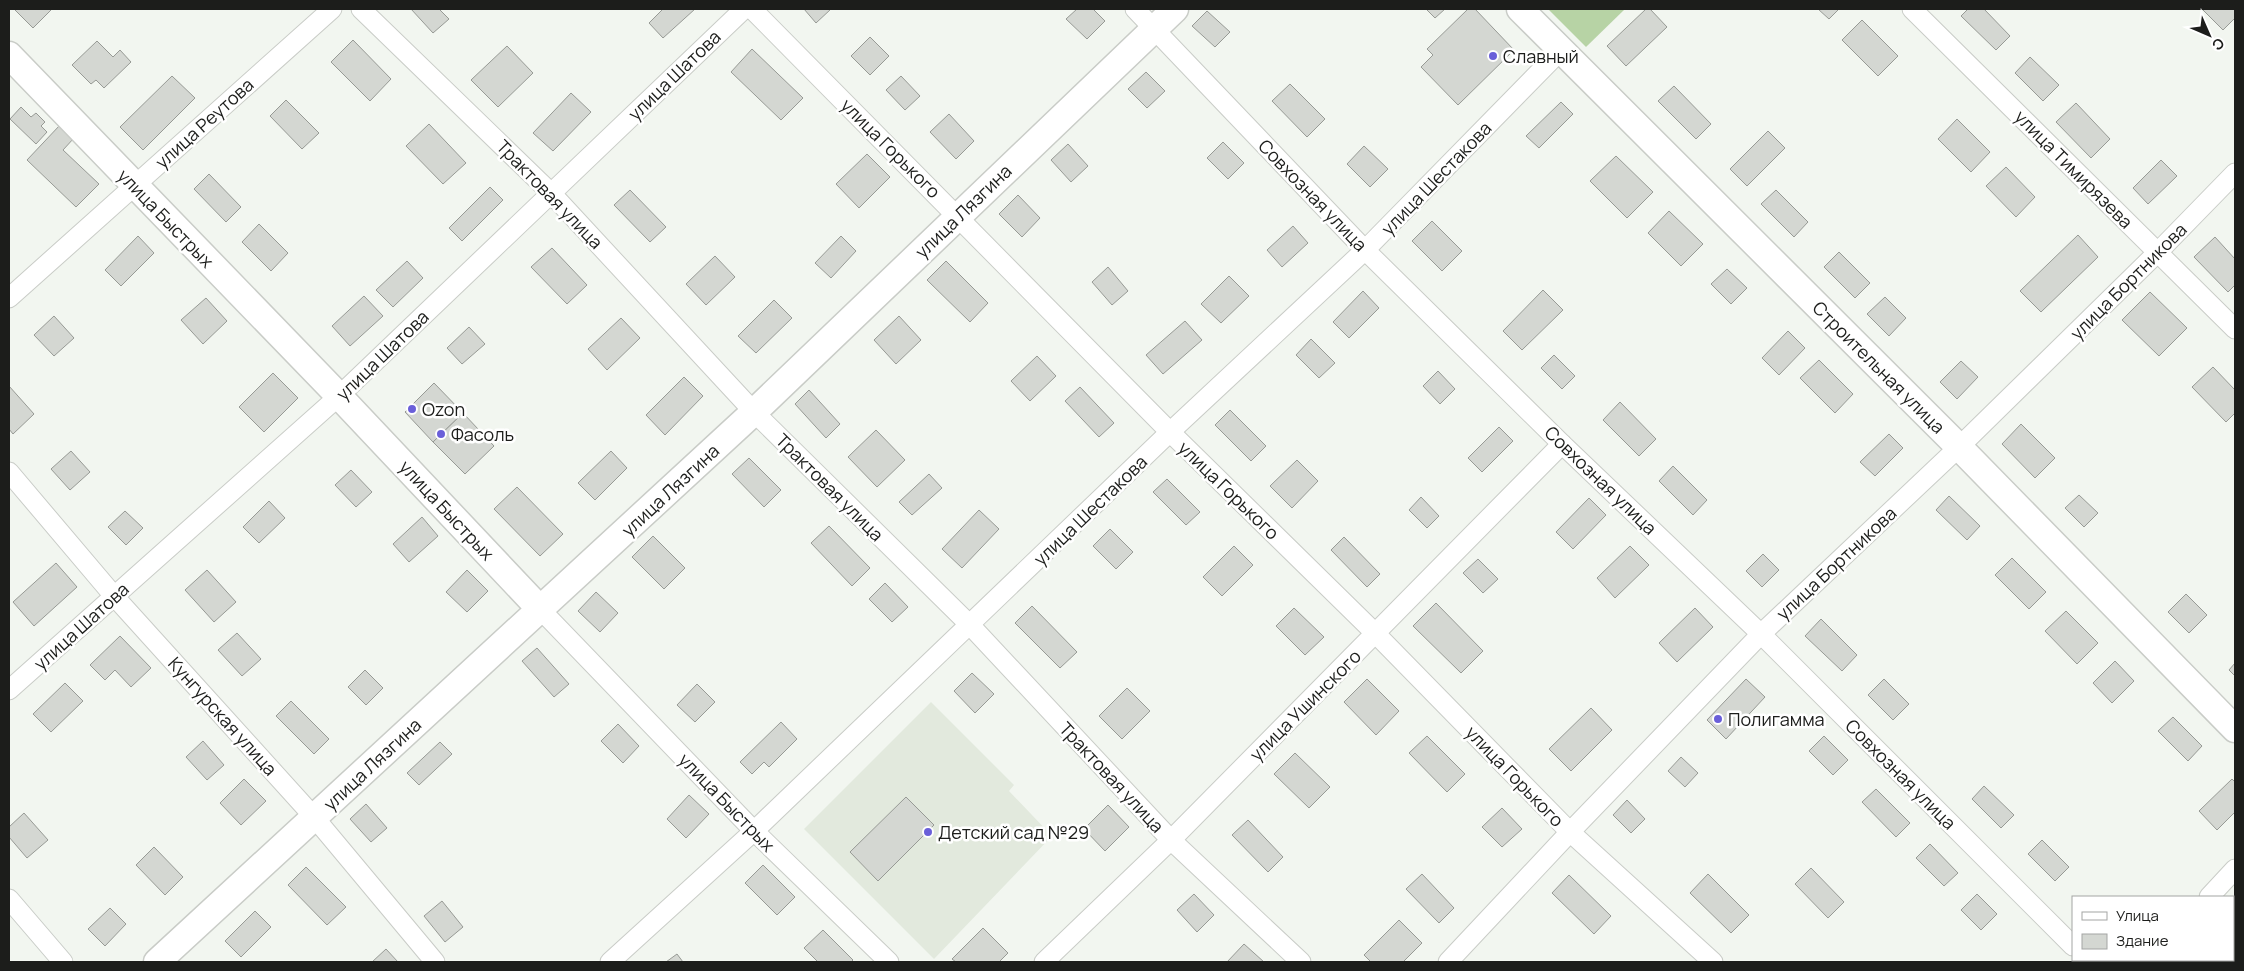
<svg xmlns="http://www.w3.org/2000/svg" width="2244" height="971" font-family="Manrope,sans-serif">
<rect width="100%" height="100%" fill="#f2f6f0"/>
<path fill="#e2e9dd" d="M931 702 1014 785 1009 791 1052 836 934 959 804 829Z"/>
<path fill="#b7d3a5" d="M1548 9H1625L1586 47Z"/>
<g fill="#d4d7d2" stroke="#979a95">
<path d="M14 9H52L33 28Z"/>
<path d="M411 9H439L449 19 433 33Z"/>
<path d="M663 9H695L663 38 649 23Z"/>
<path d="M804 9H831L816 23Z"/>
<path d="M1077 9H1093L1105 21 1087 39 1066 19Z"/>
<path d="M1426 9H1445L1435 18Z"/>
<path d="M1468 9H1475L1514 50 1458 105 1421 67 1433 55 1427 49Z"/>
<path d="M1646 9H1650L1667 27 1626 66 1607 46Z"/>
<path d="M1818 9H1839L1829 19Z"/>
<path d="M1968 9H1984L2010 36 1996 50 1961 16Z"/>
<path d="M2202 9H2235V18L2223 30Z"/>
<path d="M1207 11 1230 32 1215 47 1192 26Z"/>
<path d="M1862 20 1898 56 1878 76 1842 40Z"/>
<path d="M870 37 889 56 870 75 851 56Z"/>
<path d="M353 40 391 79 370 101 331 62Z"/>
<path d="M97 41 113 57 120 50 131 62 104 88 96 80 91 84 72 65Z"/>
<path d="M507 46 533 73 498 107 471 80Z"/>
<path d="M752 49 803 98 781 120 731 72Z"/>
<path d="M2030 57 2059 85 2043 101 2015 73Z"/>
<path d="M1146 72 1165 91 1147 108 1128 89Z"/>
<path d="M172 76 195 98 143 150 120 127Z"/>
<path d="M901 76 920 96 905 110 886 90Z"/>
<path d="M1290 84 1325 119 1307 137 1272 101Z"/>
<path d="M1674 86 1711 124 1696 139 1658 101Z"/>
<path d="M571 93 591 112 553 151 533 133Z"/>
<path d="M286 100 319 133 302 149 270 116Z"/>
<path d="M1561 102 1573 114 1539 148 1526 136Z"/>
<path d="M2076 103 2110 139 2091 158 2056 122Z"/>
<path d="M21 107 31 117 36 113 45 122 41 126 47 132 36 144 10 119Z"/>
<path d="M949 114 974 141 956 159 930 132Z"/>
<path d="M1957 119 1990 152 1971 172 1938 139Z"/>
<path d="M429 124 466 163 443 184 406 146Z"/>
<path d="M60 125 74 138 63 150 99 184 76 207 27 160Z"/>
<path d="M1768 131 1785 148 1747 186 1730 169Z"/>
<path d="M1223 142 1244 163 1228 179 1207 158Z"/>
<path d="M1068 144 1088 166 1071 182 1051 160Z"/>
<path d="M1364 146 1388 169 1370 187 1347 164Z"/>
<path d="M867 154 890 177 859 208 836 184Z"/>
<path d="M1616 156 1653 192 1627 218 1590 181Z"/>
<path d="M2161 160 2177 176 2148 204 2133 188Z"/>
<path d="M2006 167 2035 197 2016 217 1986 186Z"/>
<path d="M209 174 241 207 226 222 194 189Z"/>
<path d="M490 187 503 200 462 241 449 228Z"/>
<path d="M630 190 666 227 650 242 614 205Z"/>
<path d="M1776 190 1808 222 1794 237 1761 204Z"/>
<path d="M1018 195 1040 218 1022 237 999 214Z"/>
<path d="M1669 211 1703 244 1681 266 1648 233Z"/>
<path d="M1432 221 1462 251 1442 271 1412 241Z"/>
<path d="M259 224 288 253 271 271 242 242Z"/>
<path d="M1293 226 1308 243 1282 267 1267 250Z"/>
<path d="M2078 235 2098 257 2041 312 2020 291Z"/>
<path d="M138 236 154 253 121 286 105 270Z"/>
<path d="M841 236 856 251 831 278 815 263Z"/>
<path d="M2215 237 2235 259V285L2228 292 2194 257Z"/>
<path d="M552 248 587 285 567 304 531 267Z"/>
<path d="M1839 252 1870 283 1855 298 1824 267Z"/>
<path d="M715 256 735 277 706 305 686 284Z"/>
<path d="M407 261 423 278 393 307 376 290Z"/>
<path d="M946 261 988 303 970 322 927 280Z"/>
<path d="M1108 267 1128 291 1112 305 1092 282Z"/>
<path d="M1727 269 1747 288 1731 304 1711 284Z"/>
<path d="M1229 276 1249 296 1221 323 1201 304Z"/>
<path d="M1543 290 1563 310 1522 350 1503 331Z"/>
<path d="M1363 291 1379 308 1349 338 1333 322Z"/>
<path d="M2150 292 2187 328 2159 356 2122 320Z"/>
<path d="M364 296 383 316 350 346 332 326Z"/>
<path d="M1885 297 1906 318 1889 336 1867 314Z"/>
<path d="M206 298 227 321 203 344 181 320Z"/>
<path d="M774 300 792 318 756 353 738 336Z"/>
<path d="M54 316 74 338 54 356 34 335Z"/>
<path d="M899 316 921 340 896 364 874 340Z"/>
<path d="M621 318 640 338 607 370 588 349Z"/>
<path d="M1185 321 1202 340 1163 374 1146 355Z"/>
<path d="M469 327 485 344 462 364 447 348Z"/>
<path d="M1788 331 1805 348 1779 375 1762 358Z"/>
<path d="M1311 339 1335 363 1319 378 1296 355Z"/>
<path d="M1554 355 1575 376 1562 389 1541 368Z"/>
<path d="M1037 356 1056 376 1030 401 1011 381Z"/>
<path d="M1819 360 1853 394 1835 413 1800 378Z"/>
<path d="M1961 361 1978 377 1957 399 1940 382Z"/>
<path d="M2213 367 2235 390V413L2226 422 2192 387Z"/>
<path d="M1438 371 1455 389 1440 404 1423 386Z"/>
<path d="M273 373 298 398 264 432 239 407Z"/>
<path d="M684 377 703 396 665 435 646 415Z"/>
<path d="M434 383 463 413 433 442 405 412Z"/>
<path d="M9 386 34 414 13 434 9 429Z"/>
<path d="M1080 387 1114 423 1099 437 1065 401Z"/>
<path d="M809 390 840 424 826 438 795 404Z"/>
<path d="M1620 402 1656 439 1639 456 1603 420Z"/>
<path d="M1230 410 1266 446 1251 461 1215 425Z"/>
<path d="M463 413 494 446 465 474 433 442Z"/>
<path d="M2021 424 2055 458 2035 478 2002 444Z"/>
<path d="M1499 427 1513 441 1482 472 1468 458Z"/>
<path d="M876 430 905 460 877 487 848 457Z"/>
<path d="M1889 434 1903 448 1875 476 1860 462Z"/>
<path d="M71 451 90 472 70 490 51 469Z"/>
<path d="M611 451 627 468 595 500 578 483Z"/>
<path d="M749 458 781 490 764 507 732 474Z"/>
<path d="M1297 460 1318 481 1292 508 1270 486Z"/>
<path d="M1673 466 1707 500 1693 515 1659 481Z"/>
<path d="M351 470 372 492 356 507 335 485Z"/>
<path d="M929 474 942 488 912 515 899 502Z"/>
<path d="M1167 479 1200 512 1186 525 1153 492Z"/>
<path d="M517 487 563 534 540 556 494 509Z"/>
<path d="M2079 495 2098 513 2084 527 2065 508Z"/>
<path d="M1949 496 1980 526 1967 540 1936 510Z"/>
<path d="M1421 497 1439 516 1427 528 1409 510Z"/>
<path d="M1589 498 1606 515 1573 549 1556 532Z"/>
<path d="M269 501 285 518 259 543 243 527Z"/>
<path d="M979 510 999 529 962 568 942 549Z"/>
<path d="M125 511 143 528 126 545 108 527Z"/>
<path d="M422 517 438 536 409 562 393 544Z"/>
<path d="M829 526 870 568 852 586 811 543Z"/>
<path d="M1110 529 1133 552 1116 569 1093 546Z"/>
<path d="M653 536 685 568 664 589 632 557Z"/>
<path d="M1344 537 1380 574 1367 587 1331 550Z"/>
<path d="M1234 546 1253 565 1222 596 1203 577Z"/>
<path d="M1630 546 1649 565 1615 598 1597 578Z"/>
<path d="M1763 554 1779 570 1762 587 1746 571Z"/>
<path d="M2012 558 2046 592 2029 609 1995 575Z"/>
<path d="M1478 559 1498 579 1483 593 1463 573Z"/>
<path d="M56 563 77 587 34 626 13 602Z"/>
<path d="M207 570 236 602 214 622 185 590Z"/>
<path d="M467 570 488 591 467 612 446 592Z"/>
<path d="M885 583 908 607 892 622 869 599Z"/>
<path d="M596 592 618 613 600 632 578 611Z"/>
<path d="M2186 594 2207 615 2189 633 2168 612Z"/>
<path d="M1436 603 1483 651 1461 673 1413 626Z"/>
<path d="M1032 606 1077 652 1060 668 1015 623Z"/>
<path d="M1294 608 1324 637 1305 655 1276 626Z"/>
<path d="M1695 608 1713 627 1677 662 1659 643Z"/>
<path d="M2066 611 2098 643 2077 664 2045 631Z"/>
<path d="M1821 619 1857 655 1842 671 1805 636Z"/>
<path d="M237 633 261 659 242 676 218 650Z"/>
<path d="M120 636 151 668 131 687 115 670 105 680 90 665Z"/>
<path d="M537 648 569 684 554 697 522 661Z"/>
<path d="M2115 661 2134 681 2112 703 2093 683Z"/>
<path d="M2235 663V676L2229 670Z"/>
<path d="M365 670 383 688 366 705 348 687Z"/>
<path d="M972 673 994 694 975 713 954 691Z"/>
<path d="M1367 679 1399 711 1376 735 1344 702Z"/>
<path d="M1746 679 1765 697 1726 739 1707 720Z"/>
<path d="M1884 679 1909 704 1893 720 1868 695Z"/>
<path d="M65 683 83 701 51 732 33 714Z"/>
<path d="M697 684 715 702 695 722 677 705Z"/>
<path d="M1127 688 1150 711 1122 739 1099 716Z"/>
<path d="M291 701 329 739 314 754 276 716Z"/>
<path d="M1591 708 1612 730 1571 771 1549 749Z"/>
<path d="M2173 717 2202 746 2188 761 2158 731Z"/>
<path d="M781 722 797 739 769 767 764 762 752 774 740 762Z"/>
<path d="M618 724 639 746 623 763 601 741Z"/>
<path d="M1427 736 1465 774 1447 792 1409 753Z"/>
<path d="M1824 736 1848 760 1833 775 1809 751Z"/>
<path d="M203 741 224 765 207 780 186 757Z"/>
<path d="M440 742 452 754 419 785 407 773Z"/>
<path d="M1295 753 1330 787 1309 808 1274 774Z"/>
<path d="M1681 757 1698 773 1685 787 1668 771Z"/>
<path d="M244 779 266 801 241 825 220 803Z"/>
<path d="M2232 779 2235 782V812L2217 830 2199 811Z"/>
<path d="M1984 786 2014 815 2001 828 1972 799Z"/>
<path d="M1876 789 1910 823 1896 837 1862 802Z"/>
<path d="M689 795 709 814 686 838 667 819Z"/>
<path d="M906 797 934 825 878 881 850 852Z"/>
<path d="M1627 800 1645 819 1631 833 1613 815Z"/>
<path d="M366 804 387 828 371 842 350 819Z"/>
<path d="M1108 805 1129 827 1105 851 1084 829Z"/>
<path d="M1502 808 1522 829 1502 847 1482 827Z"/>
<path d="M24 813 48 840 27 858 9 837V827Z"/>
<path d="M1248 820 1283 857 1268 872 1232 835Z"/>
<path d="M2042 840 2069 867 2055 881 2028 854Z"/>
<path d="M1930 844 1958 873 1944 886 1916 858Z"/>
<path d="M154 847 183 877 165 895 136 865Z"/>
<path d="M763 865 795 897 777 915 745 883Z"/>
<path d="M306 867 346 907 327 925 288 885Z"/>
<path d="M1811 868 1844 902 1828 918 1795 884Z"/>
<path d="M1422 874 1454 908 1439 923 1406 889Z"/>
<path d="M1708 874 1749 915 1731 933 1690 893Z"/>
<path d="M1569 875 1611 916 1594 934 1552 893Z"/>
<path d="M1194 894 1214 915 1197 932 1177 910Z"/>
<path d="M1977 894 1997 914 1981 930 1961 910Z"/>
<path d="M442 901 463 927 445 942 424 916Z"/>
<path d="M110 908 126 924 105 946 88 929Z"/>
<path d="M255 911 271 927 241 957 225 941Z"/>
<path d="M1399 920 1422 943 1403 962H1371L1364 955Z"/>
<path d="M983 928 1008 953 999 962H956L952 959Z"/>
<path d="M823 930 853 960 851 962H818L804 948Z"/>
<path d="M1244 944 1264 962H1227Z"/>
<path d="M386 949 398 962H372Z"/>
<path d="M677 954 683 962H666Z"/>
</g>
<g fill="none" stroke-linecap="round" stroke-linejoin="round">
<g stroke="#c9ccc7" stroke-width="21">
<g id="street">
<path d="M361 9 551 193 754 412 970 625 1171 840 1301 962"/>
<path d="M752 9 1170 432 1376 634 1570 832 1713 962"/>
<path d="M1135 9 1365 250 1562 444 1761 634 2073 946"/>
<path d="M1912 9 2235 329"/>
<path d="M9 298 332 9"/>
<path d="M9 472 114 596 314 817 435 962"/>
<path d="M540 609 754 831 889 962"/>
<path d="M9 690 339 396 744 9"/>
<path d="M2209 897 2235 869"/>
<path d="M9 899 63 962"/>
<path d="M2086 960 2089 962"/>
<path d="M610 962 754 831 1170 432 1365 250 1562 49"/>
<path d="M1044 962 1171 840 1562 444"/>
<path d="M1448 962 1570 832 1761 634 1959 447 2158 252 2235 173"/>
<path d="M2150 962 2153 960"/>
</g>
</g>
<g stroke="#c9ccc7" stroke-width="29">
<g id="secondary">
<path d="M1520 9 1959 447 2235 729"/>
<path d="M9 55 339 396 540 609"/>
<path d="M157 962 754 412 1175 9"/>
</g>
</g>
<use href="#street" stroke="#fff" stroke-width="19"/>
<use href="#secondary" stroke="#fff" stroke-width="26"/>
</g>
<g fill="#6a5fd9" stroke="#fff" stroke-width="2">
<circle cx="1493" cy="56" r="5"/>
<circle cx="412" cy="409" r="5"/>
<circle cx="441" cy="434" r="5"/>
<circle cx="1718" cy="719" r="5"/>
<circle cx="928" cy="832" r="5"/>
</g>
<g text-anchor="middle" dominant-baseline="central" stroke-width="5" stroke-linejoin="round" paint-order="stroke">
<g font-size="18" fill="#1c1d1b" stroke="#fff" text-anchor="start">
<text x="1503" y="56">Славный</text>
<text x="422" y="409">Ozon</text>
<text x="451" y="434">Фасоль</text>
<text x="1728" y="719">Полигамма</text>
<text x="938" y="832">Детский сад №29</text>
</g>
<g font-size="18" fill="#1c1d1b" stroke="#fff">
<text transform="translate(674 75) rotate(-44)">улица Шатова</text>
<text transform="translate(204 123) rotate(-42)">улица Реутова</text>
<text transform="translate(891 148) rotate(45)">улица Горького</text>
<text transform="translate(2074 169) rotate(45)">улица Тимирязева</text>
<text transform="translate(1436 178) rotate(-46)">улица Шестакова</text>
<text transform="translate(550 194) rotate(46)">Трактовая улица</text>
<text transform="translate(1313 195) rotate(46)">Совхозная улица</text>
<text transform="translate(963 211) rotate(-44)">улица Лязгина</text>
<text transform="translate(166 218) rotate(46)">улица Быстрых</text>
<text transform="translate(2128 281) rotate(-45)">улица Бортникова</text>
<text transform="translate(382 355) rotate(-44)">улица Шатова</text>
<text transform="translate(1879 367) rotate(45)">Строительная улица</text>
<text transform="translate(1601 480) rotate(44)">Совхозная улица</text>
<text transform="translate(830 487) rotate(45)">Трактовая улица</text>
<text transform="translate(670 490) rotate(-43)">улица Лязгина</text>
<text transform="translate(1229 490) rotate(44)">улица Горького</text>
<text transform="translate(447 510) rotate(47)">улица Быстрых</text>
<text transform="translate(1090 510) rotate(-44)">улица Шестакова</text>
<text transform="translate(1836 563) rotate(-43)">улица Бортникова</text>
<text transform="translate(81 626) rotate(-42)">улица Шатова</text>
<text transform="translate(1305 705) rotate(-45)">улица Ушинского</text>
<text transform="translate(223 716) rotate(48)">Кунгурская улица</text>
<text transform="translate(372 764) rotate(-43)">улица Лязгина</text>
<text transform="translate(1901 774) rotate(45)">Совхозная улица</text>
<text transform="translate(1515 776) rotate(46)">улица Горького</text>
<text transform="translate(1112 777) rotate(47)">Трактовая улица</text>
<text transform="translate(727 802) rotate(46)">улица Быстрых</text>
</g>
</g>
<rect width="2244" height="971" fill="none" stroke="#1c1d1b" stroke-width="20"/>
<rect x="2072" y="896" width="162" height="65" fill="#ffffff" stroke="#a4a5a4"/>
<rect x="2082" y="912" width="25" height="8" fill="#ffffff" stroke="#a4a5a4"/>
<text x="2116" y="921" font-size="15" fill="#1c1d1b">Улица</text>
<rect x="2082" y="934" width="25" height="15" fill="#d4d7d2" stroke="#a4a5a4"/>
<text x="2116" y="946" font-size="15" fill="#1c1d1b">Здание</text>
<g transform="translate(2209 35) rotate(135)" stroke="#ffffff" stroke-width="4" paint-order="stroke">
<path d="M0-4L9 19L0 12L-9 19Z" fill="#1c1d1b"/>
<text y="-8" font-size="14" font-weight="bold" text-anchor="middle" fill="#1c1d1b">С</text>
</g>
</svg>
